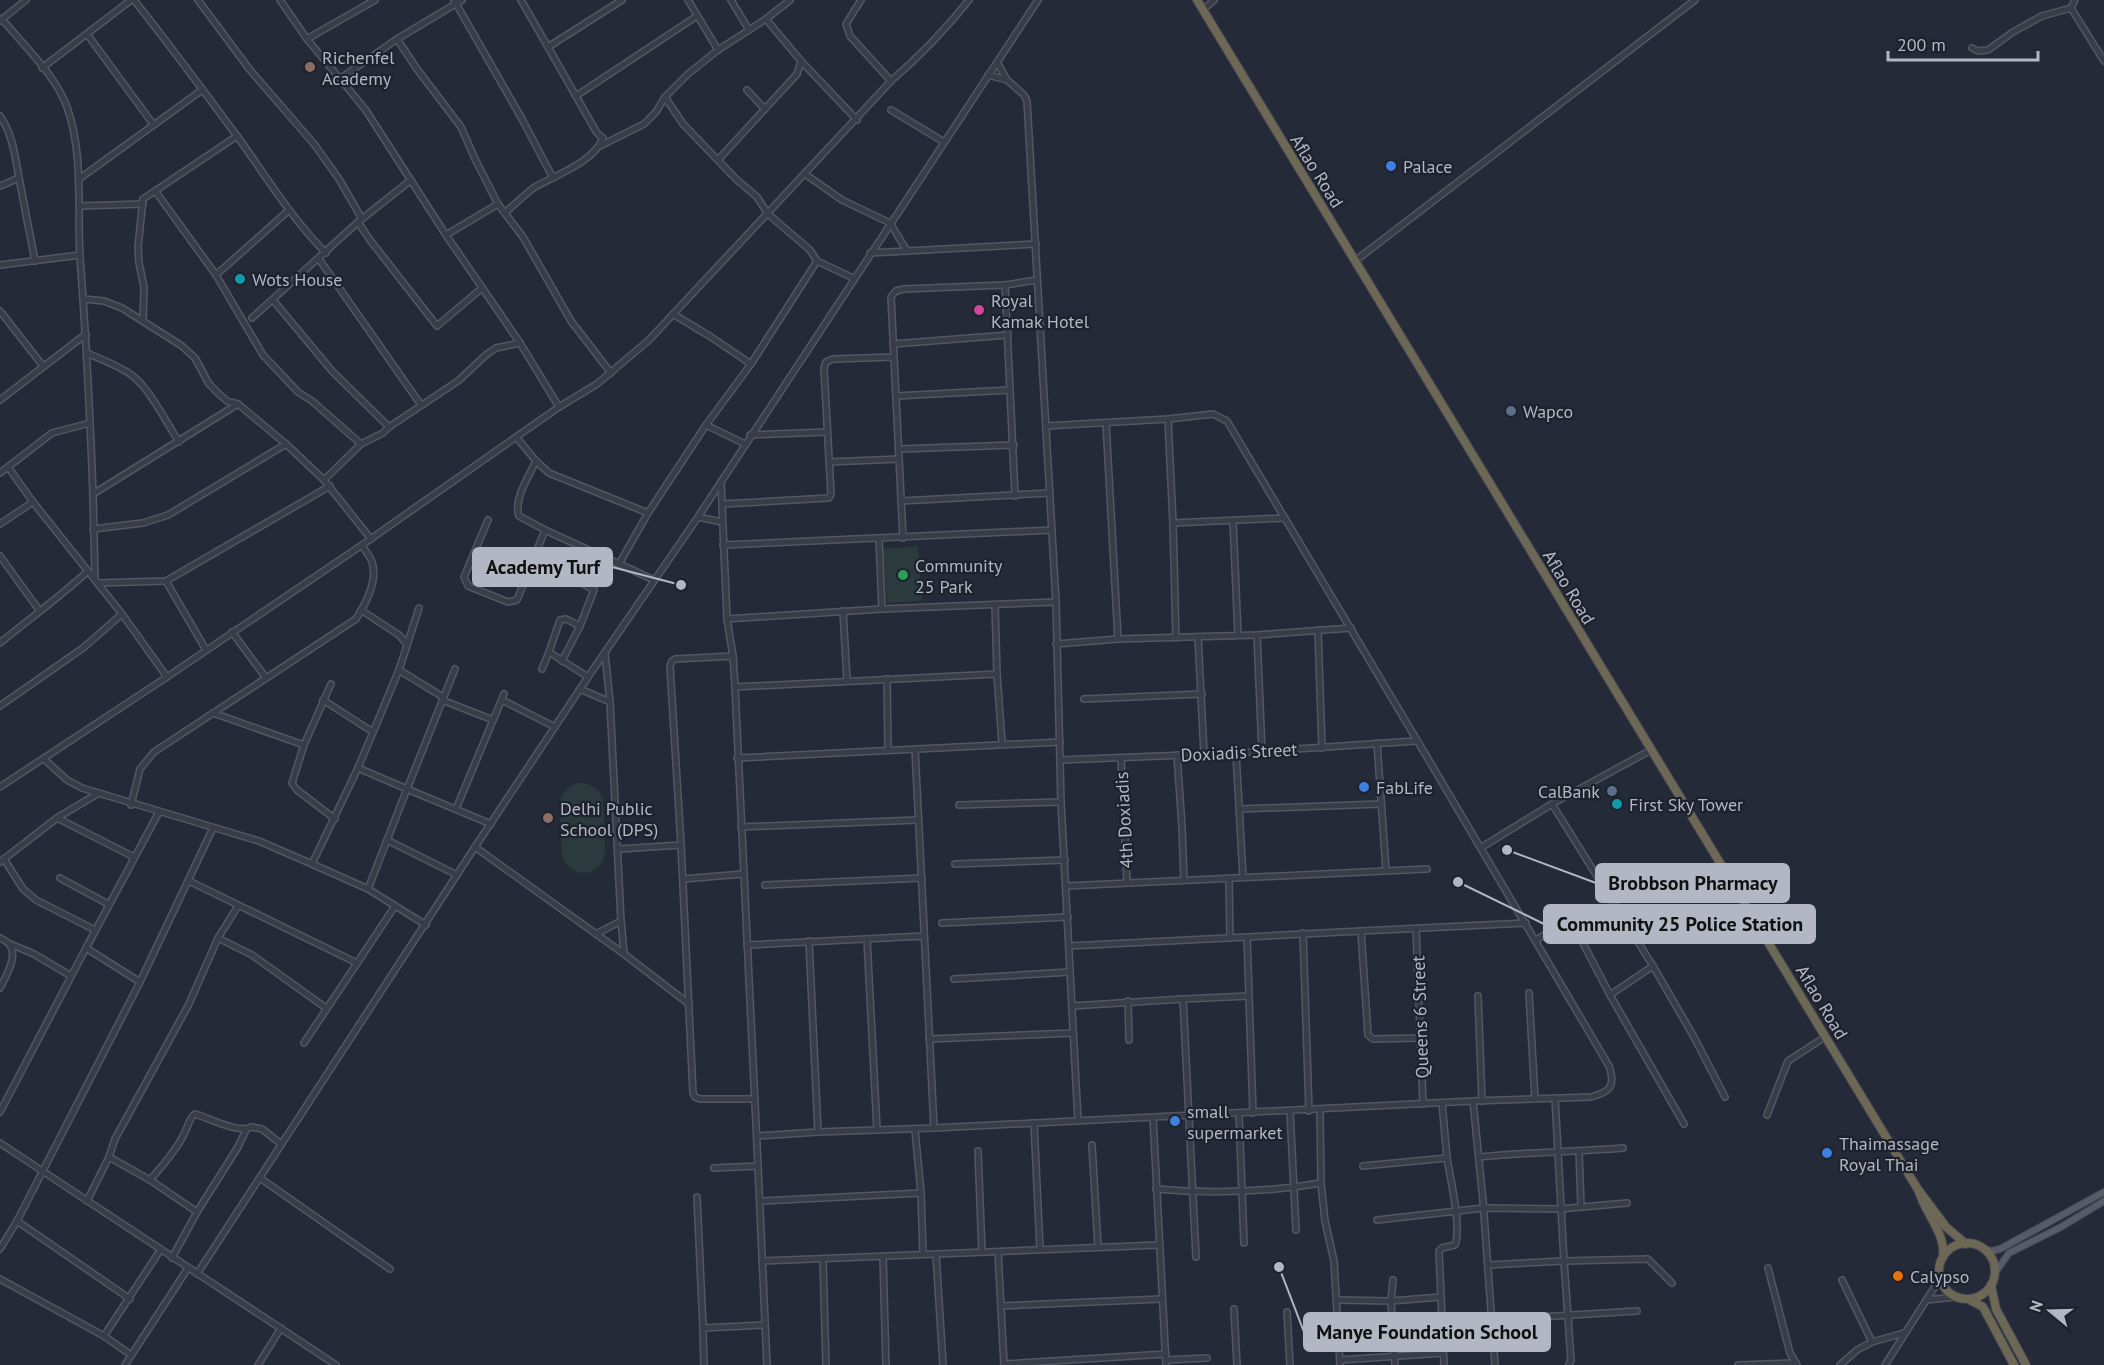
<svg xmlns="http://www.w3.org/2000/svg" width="2104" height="1365" font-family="'PT Sans',sans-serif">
<rect width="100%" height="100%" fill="#242a38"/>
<g fill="#2a3a3d">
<path d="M918 546 922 601 887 603 883 549Z"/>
<path d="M577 783C590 783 599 787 603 800L605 855C598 879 571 879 562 856L560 801C563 792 568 787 577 783Z"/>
</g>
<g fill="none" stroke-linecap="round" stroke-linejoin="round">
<g stroke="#535763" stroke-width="8">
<g id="minor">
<path d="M134 0C169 44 203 90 237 136 266 176 291 218 326 253"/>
<path d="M198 0 250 70 314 144 339 179 362 219"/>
<path d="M280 0 307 39 365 109 446 235 520 343 559 407"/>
<path d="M454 0 522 119 553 178"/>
<path d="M521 0 548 47 622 0"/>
<path d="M688 0 718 50"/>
<path d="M731 0 749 30"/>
<path d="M861 0 846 24 850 36 891 81"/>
<path d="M2071 8 2104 61"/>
<path d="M1203 10 1214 0"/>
<path d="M2 19C24 46 55 74 67 107 84 155 77 207 80 257 86 336 90 414 93 494"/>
<path d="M766 19 801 61 857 120"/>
<path d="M0 21 26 0"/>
<path d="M87 34 153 124"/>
<path d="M307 39 375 0"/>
<path d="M397 39 417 69 461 127 475 159 498 204 523 237 571 321 611 373"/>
<path d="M1972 48 1978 51 1988 50 2013 32 2042 16 2071 8 2075 0"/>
<path d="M997 62 1007 80 1024 95 1027 101 1056 602 1061 802 1078 1121"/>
<path d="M42 68 131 0"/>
<path d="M988 75 1007 80"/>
<path d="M341 78 397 39 462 0"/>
<path d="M747 90 765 109"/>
<path d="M576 96 697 16"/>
<path d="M665 97 683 124 736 179 757 197 768 214 810 250 817 261 853 278"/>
<path d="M891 110 944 142"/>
<path d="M0 116C13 135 15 156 19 178"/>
<path d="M600 146 644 124 656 112 665 97 688 74 718 50 766 19 790 0"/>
<path d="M718 160 797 74 801 61"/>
<path d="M805 174 842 200 890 223 907 251"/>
<path d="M79 179 202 90"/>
<path d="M0 186 19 178 35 261"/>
<path d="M156 192 216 275 263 355 298 392 312 401 361 444"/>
<path d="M80 206 143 204"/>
<path d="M506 212C515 204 525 194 535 187 556 175 594 162 603 138L597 133 548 47"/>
<path d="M358 222 370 240 437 326 482 288"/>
<path d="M446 235 498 204"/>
<path d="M870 253 1036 244"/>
<path d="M319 259 421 405"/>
<path d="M1355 261 1695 0"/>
<path d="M0 265 80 255"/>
<path d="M216 275 288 211"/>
<path d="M1005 285 1015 496"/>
<path d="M84 299 104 301 122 308 182 346 195 358 209 384 219 394 227 401 238 404 286 444 324 480 371 539"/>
<path d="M273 300 332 371 389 427"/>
<path d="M0 311 43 366"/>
<path d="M673 314 711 337 751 364"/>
<path d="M252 318 358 222 411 180"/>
<path d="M143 320 144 287 139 263 138 247 143 199 237 136"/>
<path d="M893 344 1008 335"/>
<path d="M87 353C102 360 120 366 133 376 151 391 166 422 179 442"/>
<path d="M896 396 1010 390"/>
<path d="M0 400 86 334"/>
<path d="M1168 419 1173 523 1176 638"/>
<path d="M1106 423 1118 639"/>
<path d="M750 435 827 432"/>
<path d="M517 438 536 461 549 473 648 513"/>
<path d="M745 444 706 425 751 364 817 261"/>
<path d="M899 449 1014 445"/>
<path d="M536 461C529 476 513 500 519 516L545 530 654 580"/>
<path d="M829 462 899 459"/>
<path d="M8 467 33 502 122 614 167 677"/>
<path d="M0 473 52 433 90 423"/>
<path d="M324 480 361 444 383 433 389 427 458 381 487 354 496 348 520 343"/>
<path d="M721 482 727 619 733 656 735 687 758 1166"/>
<path d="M901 501 1050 493"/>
<path d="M722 504 829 498 831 494 824 368 826 362 833 359 894 357"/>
<path d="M698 517 722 522"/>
<path d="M488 520 464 577 468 586 508 602 517 600 545 530"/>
<path d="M1233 521 1238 635"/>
<path d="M1173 523 1285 518"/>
<path d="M0 524 33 502"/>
<path d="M93 529 143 523 168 515 286 444"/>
<path d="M903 538 891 297 896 291 904 289 1005 285 1037 280"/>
<path d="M879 539 882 609"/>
<path d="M723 545 1052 530"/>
<path d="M0 556 39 610"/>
<path d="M619 564 648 513 706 425"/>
<path d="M95 579 93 494 238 404"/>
<path d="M166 581 206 650"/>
<path d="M580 582 594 590 580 626 566 619 560 620 549 652 588 677"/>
<path d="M98 583 166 581 330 486"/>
<path d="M361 610 399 635 406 643"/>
<path d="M843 611 847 680"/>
<path d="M727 619 882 609 1056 602"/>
<path d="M1318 630 1322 748"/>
<path d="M232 632 266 678"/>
<path d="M1257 635 1262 751"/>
<path d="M1198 637 1204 754"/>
<path d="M0 643C29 619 60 597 88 571"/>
<path d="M1056 644 1118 639 1257 635 1351 628"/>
<path d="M605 653 610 702 621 921"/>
<path d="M733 656 675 659 672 661 670 666 681 845 693 1093 695 1097 700 1099H755"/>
<path d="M562 661 580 626"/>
<path d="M455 669 407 789 491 824"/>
<path d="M542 669 549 652"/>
<path d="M399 670 443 697"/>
<path d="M997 674 1002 743"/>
<path d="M887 679 888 749"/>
<path d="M331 684 304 745 292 783 297 790 335 819"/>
<path d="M735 687 997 674 995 605"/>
<path d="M580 689 610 702"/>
<path d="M1084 699 1202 694"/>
<path d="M323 700 373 732"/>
<path d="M442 700 493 720"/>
<path d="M502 700 555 727"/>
<path d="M0 706 83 648 122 614"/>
<path d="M213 713 304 745"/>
<path d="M1377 743 1386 870"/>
<path d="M915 749 934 1128 1473 1101 1591 1097C1610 1092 1616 1086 1609 1066 1483 850 1355 636 1227 421L1213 414 1168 419 1046 426"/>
<path d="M1236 753 1243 877"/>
<path d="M1177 755 1182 827 1184 880"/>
<path d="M737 758 1060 742"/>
<path d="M1121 758 1127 882"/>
<path d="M44 759 67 780 82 788 259 841 312 864"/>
<path d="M1060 760 1236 753 1416 741"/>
<path d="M358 768 407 789 368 889 426 925"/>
<path d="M0 787 167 677 362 545 559 407 597 384 649 340 891 81C920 56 945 30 969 0"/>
<path d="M1552 804 1653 966 1610 995"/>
<path d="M131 805 140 769 154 752 356 619C366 603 378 581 372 562 370 556 365 551 362 545"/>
<path d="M959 805 1061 802"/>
<path d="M456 809 504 694"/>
<path d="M1239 809 1381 804"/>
<path d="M57 818 134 857"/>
<path d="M741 827 918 820"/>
<path d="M387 840 457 875"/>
<path d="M475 847 624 954 689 1004"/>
<path d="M1482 847 1552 804 1651 750"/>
<path d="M619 849 681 845"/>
<path d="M4 859 23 889 36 900 95 930"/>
<path d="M0 862 57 818 97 794"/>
<path d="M955 864 1065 860"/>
<path d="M60 878 108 904"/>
<path d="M1229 878 1230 937"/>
<path d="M683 879 743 874"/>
<path d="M189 881 357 963"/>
<path d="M765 885 922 878"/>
<path d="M1066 886 1427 869"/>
<path d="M368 889 312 864 358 768 399 670 419 608"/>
<path d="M942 923 1068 917"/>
<path d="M1416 929 1423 1104"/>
<path d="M1361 931 1526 923"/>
<path d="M1303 933 1309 1111"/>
<path d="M596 934 621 921 624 953"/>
<path d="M0 938C4 940 9 942 11 947 17 958 5 978 0 988"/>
<path d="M218 938 252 955 326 1008"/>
<path d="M867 939 877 1130"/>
<path d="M1536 940 1566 922 1575 928 1610 995 1684 1124"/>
<path d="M809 941 818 1132"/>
<path d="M10 944 34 954 71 976"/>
<path d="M747 945 924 936"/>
<path d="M1069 946 1247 937"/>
<path d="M86 948 159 812"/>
<path d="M1653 966 1694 1037 1725 1097"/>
<path d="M954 979 1070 972"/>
<path d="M140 982 213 828"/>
<path d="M1529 993 1535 1099"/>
<path d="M1249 996 1247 937 1361 931 1368 1035 1373 1039 1420 1038"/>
<path d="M1478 996 1482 1101"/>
<path d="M1128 1001 1129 1040"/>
<path d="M1072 1006 1183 999"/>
<path d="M929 1039 1073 1033"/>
<path d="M304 1043 395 906"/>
<path d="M1555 1098 1564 1261 1648 1259 1672 1283"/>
<path d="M1473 1101 1483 1201 1495 1365"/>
<path d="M1320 1110 1321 1183 1325 1221 1334 1261 1340 1365"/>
<path d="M1290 1111 1296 1230"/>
<path d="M0 1112 86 948 140 982 17 1221 0 1249"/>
<path d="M1239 1114 1244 1243"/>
<path d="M1767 1115 1788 1061 1825 1037"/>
<path d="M1153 1117 1166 1365"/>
<path d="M1034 1123 1040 1249"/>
<path d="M915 1130 921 1193 923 1254"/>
<path d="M757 1136 818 1132 934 1128"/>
<path d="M0 1143 336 1365"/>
<path d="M1092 1145 1098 1247"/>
<path d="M978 1151 982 1252"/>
<path d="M1579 1151 1581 1206"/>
<path d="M109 1157 150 1180 197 1212"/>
<path d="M1479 1157C1527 1152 1575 1152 1623 1148"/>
<path d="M1363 1166 1447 1158 1442 1103"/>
<path d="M714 1168 758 1166 767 1365"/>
<path d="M260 1178 390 1269"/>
<path d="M150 1180C162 1166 175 1152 183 1136 188 1128 188 1119 195 1114 209 1118 239 1134 251 1127L262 1129 281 1144"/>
<path d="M1156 1189C1211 1194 1268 1192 1321 1183"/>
<path d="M697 1197 703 1328 765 1325"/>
<path d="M87 1201 109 1157 115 1139 188 1006 218 938 238 906"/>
<path d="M760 1201 921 1193"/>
<path d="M1377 1220 1484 1208 1560 1209 1627 1203"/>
<path d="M17 1221 130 1299"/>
<path d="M998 1252 1004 1365"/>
<path d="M936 1254 943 1365"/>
<path d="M883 1257 886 1365"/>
<path d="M1196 1257 1183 999 1249 996 1253 1113"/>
<path d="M172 1258 197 1212 238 1147 246 1130"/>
<path d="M823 1259 826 1365"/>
<path d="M762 1261 1159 1245"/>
<path d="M1488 1265 1564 1261 1571 1360 1569 1365"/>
<path d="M1768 1268 1790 1353 1797 1365"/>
<path d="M197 1274 475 847 588 677 698 517 1038 0"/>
<path d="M0 1279 104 1336 131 1355"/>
<path d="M1393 1280 1391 1301 1395 1365"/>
<path d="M1842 1280 1872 1342"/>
<path d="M1338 1300 1391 1301 1441 1297"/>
<path d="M1927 1300 1955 1297"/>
<path d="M1001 1306 1161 1299"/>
<path d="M1234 1309 1237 1365"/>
<path d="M1287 1312 1290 1365"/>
<path d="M1492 1320 1637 1311"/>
<path d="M703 1328 704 1365"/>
<path d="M104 1336 161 1249"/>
<path d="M1166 1360 1207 1358"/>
<path d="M1340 1360 1443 1353"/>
<path d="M1004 1364 1166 1354"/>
<path d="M125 1365 188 1268"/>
<path d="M258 1365 281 1328"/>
<path d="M1444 1365 1439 1251 1442 1248 1455 1245C1462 1228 1450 1177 1447 1158"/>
<path d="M1738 1365 1796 1363"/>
<path d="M1840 1365 1857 1350 1872 1342 1904 1333"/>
<path d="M1885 1365 1934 1288 1939 1275"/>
</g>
</g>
<g stroke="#414651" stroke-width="8">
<g id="major">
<path d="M1983 1249 1992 1251 2000 1249 2104 1192"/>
<path d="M1995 1273 2009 1253 2061 1227 2104 1201"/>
</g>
</g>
<g stroke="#404450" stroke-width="10">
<g id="highway">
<path d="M1197 0 1917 1188 1946 1227 1966 1244"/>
<path d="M1919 1192C1926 1214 1946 1234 1943 1257"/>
<circle cx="1967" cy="1271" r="28"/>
<path d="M1991 1285 1996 1309 2026 1365"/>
<path d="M1970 1300 1983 1307 2014 1365"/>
</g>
</g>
<use href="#minor" stroke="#383d48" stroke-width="5"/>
<use href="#major" stroke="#565b68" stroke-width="6"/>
<use href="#highway" stroke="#6d6755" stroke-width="8"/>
</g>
<g fill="#8d6e63" stroke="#1d222d" stroke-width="2">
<circle cx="310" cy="67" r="6"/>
<circle cx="548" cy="818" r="6"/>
</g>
<g fill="#3f7fe0" stroke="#1d222d" stroke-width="2">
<circle cx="1391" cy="166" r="6"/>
<circle cx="1364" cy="787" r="6"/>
<circle cx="1175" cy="1121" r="6"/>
<circle cx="1827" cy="1153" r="6"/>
</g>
<g fill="#0f9aa8" stroke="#1d222d" stroke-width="2">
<circle cx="240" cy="279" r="6"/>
<circle cx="1617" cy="804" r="6"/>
</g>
<circle fill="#d1479c" stroke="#1d222d" stroke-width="2" cx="979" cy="310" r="6"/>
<g fill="#5c6f8a" stroke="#1d222d" stroke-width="2">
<circle cx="1511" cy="411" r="6"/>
<circle cx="1612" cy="791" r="6"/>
</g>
<circle fill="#2e9e5b" stroke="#1d222d" stroke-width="2" cx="903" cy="575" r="6"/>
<circle fill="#e8710a" stroke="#1d222d" stroke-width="2" cx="1898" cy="1276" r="6"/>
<g text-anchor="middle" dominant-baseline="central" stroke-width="4.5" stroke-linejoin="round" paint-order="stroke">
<g font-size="18" fill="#b3b7c4" stroke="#1d222d" text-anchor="start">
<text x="322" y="57">Richenfel<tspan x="322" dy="21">Academy</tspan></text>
<text x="1403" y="166">Palace</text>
<text x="252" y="279">Wots House</text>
<text x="991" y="300">Royal<tspan x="991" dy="21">Kamak Hotel</tspan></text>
<text x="1523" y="411">Wapco</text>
<text x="915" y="565">Community<tspan x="915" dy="21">25 Park</tspan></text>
<text x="1376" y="787">FabLife</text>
<text x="1600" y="791" text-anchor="end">CalBank</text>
<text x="1629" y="804">First Sky Tower</text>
<text x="560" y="808">Delhi Public<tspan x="560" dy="21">School (DPS)</tspan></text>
<text x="1187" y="1111">small<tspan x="1187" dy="21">supermarket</tspan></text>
<text x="1839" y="1143">Thaimassage<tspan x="1839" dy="21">Royal Thai</tspan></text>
<text x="1910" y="1276">Calypso</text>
</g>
<g font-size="18" fill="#b3b7c4" stroke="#1d222d">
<text transform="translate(1317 171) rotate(58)">Aflao Road</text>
<text transform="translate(1569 587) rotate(59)">Aflao Road</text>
<text transform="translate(1239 752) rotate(-3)">Doxiadis Street</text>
<text transform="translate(1124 820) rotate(-93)">4th Doxiadis</text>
<text transform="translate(1822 1002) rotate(59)">Aflao Road</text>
<text transform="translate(1420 1017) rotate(-92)">Queens 6 Street</text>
</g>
</g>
<path fill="none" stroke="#b3b7c4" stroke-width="2" d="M681 585L612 567M1507 850L1596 883M1458 882L1544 924M1279 1267L1304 1332"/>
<g fill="#b3b7c4" stroke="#1d222d" stroke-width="2">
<circle cx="681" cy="585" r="6"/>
<circle cx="1507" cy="850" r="6"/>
<circle cx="1458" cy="882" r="6"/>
<circle cx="1279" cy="1267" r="6"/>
</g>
<g fill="#b3b7c4" stroke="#b3b7c4" stroke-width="2">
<rect x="473" y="548" width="139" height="38" rx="6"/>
<rect x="1596" y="864" width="193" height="38" rx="6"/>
<rect x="1544" y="905" width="271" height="38" rx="6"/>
<rect x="1304" y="1313" width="246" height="38" rx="6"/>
</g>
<g font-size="20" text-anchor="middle" font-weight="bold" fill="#111">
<text x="543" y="574">Academy Turf</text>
<text x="1693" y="890">Brobbson Pharmacy</text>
<text x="1680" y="931">Community 25 Police Station</text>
<text x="1427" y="1339">Manye Foundation School</text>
</g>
<g transform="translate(2050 1311) rotate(289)" stroke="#1d222d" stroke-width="4.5" paint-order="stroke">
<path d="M0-4.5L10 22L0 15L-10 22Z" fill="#b3b7c4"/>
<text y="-9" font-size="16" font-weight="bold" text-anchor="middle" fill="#b3b7c4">N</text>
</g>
<path d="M1888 51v9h150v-9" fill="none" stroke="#b3b7c4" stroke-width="3"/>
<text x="1897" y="51" font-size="18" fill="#b3b7c4" stroke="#1d222d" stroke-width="4.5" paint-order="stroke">200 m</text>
</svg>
